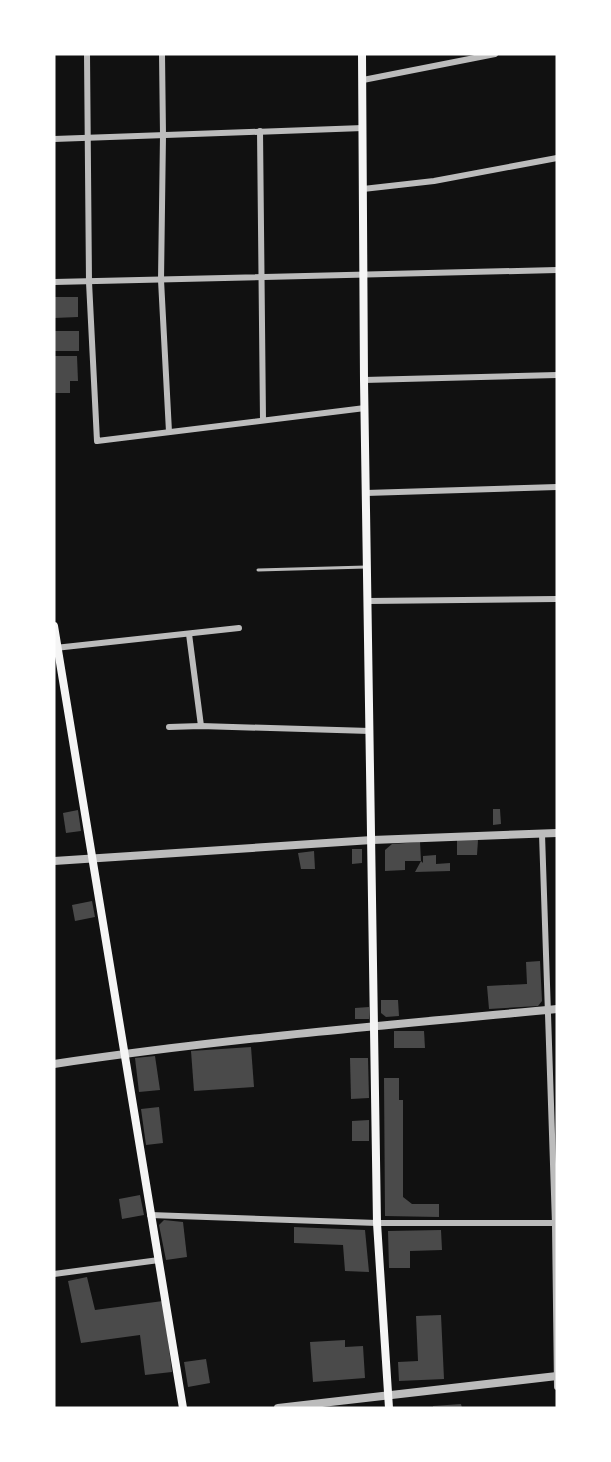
<svg xmlns="http://www.w3.org/2000/svg" width="611" height="1462" font-family="'Alegreya Sans',sans-serif">
<rect width="100%" height="100%" fill="#111"/>
<g fill="#4a4a4a">
<path d="M54 297H78V317L54 318Z"/>
<rect x="54" y="331" width="25" height="20"/>
<path d="M54 356H77L78 381H70V393H54Z"/>
<path d="M493 809H500L501 824 493 825Z"/>
<path d="M78 810 81 831 66 833 63 813Z"/>
<path d="M457 839 478 840 477 855H457Z"/>
<path d="M420 842 421 861H405V870L385 871V850L392 844Z"/>
<path d="M352 849H362V863L352 864Z"/>
<path d="M314 851 315 869H301L298 853Z"/>
<path d="M436 855V864L450 863V871L415 872 421 861 423 863V856Z"/>
<path d="M92 901 95 917 75 921 72 905Z"/>
<path d="M540 961 542 1001 538 1006 489 1009 487 986 527 984 526 962Z"/>
<path d="M381 1000H398L399 1016 386 1017 381 1013Z"/>
<path d="M369 1007V1019H355V1008Z"/>
<path d="M394 1031H424L425 1048H394Z"/>
<path d="M251 1047 254 1087 194 1091 191 1051Z"/>
<path d="M155 1056 160 1090 139 1092 135 1058Z"/>
<path d="M350 1058H368L369 1098 351 1099Z"/>
<path d="M384 1078H399V1100H403V1197L412 1204H439V1217L385 1216Z"/>
<path d="M159 1107 163 1143 146 1145 141 1109Z"/>
<path d="M369 1120V1141H352V1121Z"/>
<path d="M140 1195 144 1215 122 1219 119 1199Z"/>
<path d="M164 1220 183 1222 187 1257 166 1260 159 1225Z"/>
<path d="M294 1227 365 1230 369 1272 345 1271 343 1245 294 1243Z"/>
<path d="M441 1230 442 1250 410 1251V1268H389L388 1231Z"/>
<path d="M87 1277 95 1310 163 1301 172 1372 145 1375 140 1335 81 1343 68 1281Z"/>
<path d="M441 1315 444 1379 399 1381 398 1362 418 1361 416 1316Z"/>
<path d="M345 1340V1347L363 1346 365 1378 313 1382 310 1342Z"/>
<path d="M206 1359 210 1383 188 1387 184 1362Z"/>
<path d="M461 1404 462 1408H433V1406Z"/>
</g>
<g fill="none" stroke-linecap="round" stroke-linejoin="round">
<path stroke="#bcbcbc" stroke-width="3" d="M258 570 366 567"/>
<g stroke="#bcbcbc" stroke-width="6">
<path d="M87 54 89 282 97 441 365 408"/>
<path d="M162 54 163 135 161 280 169 432"/>
<path d="M363 80 495 54"/>
<path d="M260 131 263 420"/>
<path d="M54 139 363 128"/>
<path d="M363 189 434 181 557 158"/>
<path d="M54 282 557 270"/>
<path d="M364 380 557 375"/>
<path d="M366 493 557 487"/>
<path d="M368 601 557 599"/>
<path d="M189 634 201 726"/>
<path d="M55 648 239 628"/>
<path d="M169 727 201 726 370 731"/>
<path d="M542 834 555 1224 557 1387"/>
<path d="M150 1215 377 1223H557"/>
<path d="M54 1274 159 1260"/>
</g>
<g stroke="#bcbcbc" stroke-width="8">
<path d="M54 861 372 840 557 833"/>
<path d="M54 1064C221 1039 389 1025 557 1009"/>
<path d="M278 1408 557 1376"/>
</g>
<g stroke="#f5f5f5" stroke-width="8">
<path d="M362 54 364 380 377 1223 389 1408"/>
<path d="M54 626 183 1408"/>
</g>
</g>
<rect width="611" height="1462" fill="none" stroke="#ffffff" stroke-width="111"/>
</svg>
